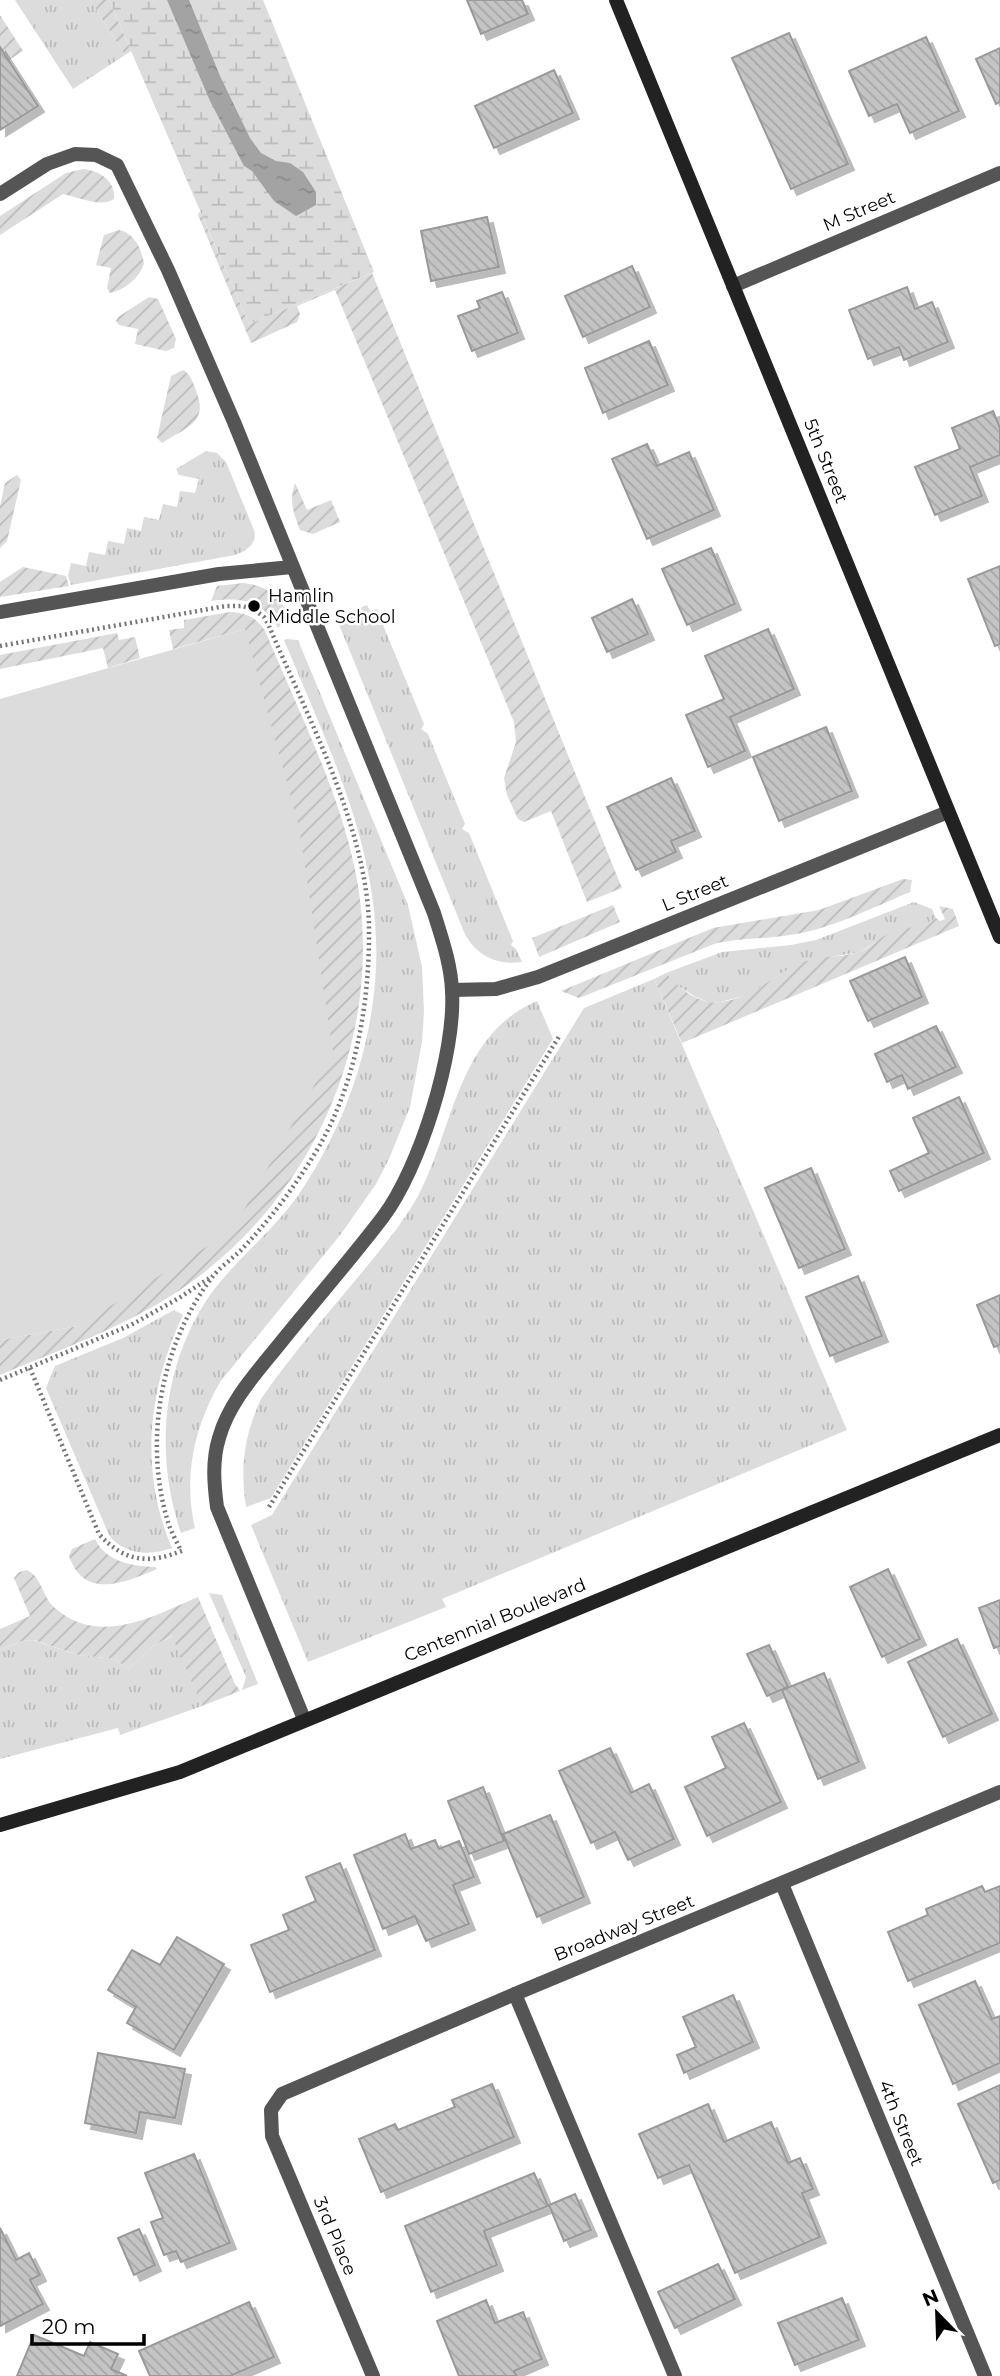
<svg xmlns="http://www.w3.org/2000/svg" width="1000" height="2376" font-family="Montserrat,sans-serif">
<defs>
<pattern id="grass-tufts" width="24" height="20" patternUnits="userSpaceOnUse" patternTransform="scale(1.75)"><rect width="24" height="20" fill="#dcdcdc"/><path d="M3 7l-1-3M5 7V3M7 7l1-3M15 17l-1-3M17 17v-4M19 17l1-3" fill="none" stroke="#bbb"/></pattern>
<pattern id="wetland-marsh" width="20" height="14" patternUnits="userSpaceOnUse" patternTransform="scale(1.75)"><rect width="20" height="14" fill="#dcdcdc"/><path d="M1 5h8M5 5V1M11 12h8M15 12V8" fill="none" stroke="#bbb"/></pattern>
<pattern id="garden-furrows" width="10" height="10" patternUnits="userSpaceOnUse" patternTransform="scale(1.75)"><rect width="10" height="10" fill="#dcdcdc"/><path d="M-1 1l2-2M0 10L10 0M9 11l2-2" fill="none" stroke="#bbb"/></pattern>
<pattern id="water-ripples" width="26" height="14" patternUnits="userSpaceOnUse" patternTransform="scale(1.75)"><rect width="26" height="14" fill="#a3a3a3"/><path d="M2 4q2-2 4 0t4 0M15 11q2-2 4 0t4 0" fill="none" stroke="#8b8b8b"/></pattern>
<pattern id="building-back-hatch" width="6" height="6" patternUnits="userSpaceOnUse" patternTransform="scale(1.75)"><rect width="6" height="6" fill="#c4c4c4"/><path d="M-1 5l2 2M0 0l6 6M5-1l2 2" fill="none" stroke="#a7a7a7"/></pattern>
<filter id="shadow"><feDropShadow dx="6" dy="6" stdDeviation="0" flood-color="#0004"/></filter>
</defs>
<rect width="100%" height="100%" fill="#fff"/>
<g fill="url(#grass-tufts)">
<path d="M15 0H90L125 55 73 89Z"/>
<path d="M206 451 217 453 226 462 254 530C258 544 246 551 235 555L71 585 68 576 71 563 86 566 89 552 105 555 108 541 124 544 127 528 141 531 144 517 159 520 163 504 177 507 180 491 195 493 199 479 179 475 176 469Z"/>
<path d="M367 605 370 611 377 609 380 617 376 622 378 625H383L424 724 421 729 428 734 465 824 462 829 469 833 513 941 511 945 516 949 522 962C497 966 475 955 464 932L338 622 346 614Z"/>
<path d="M287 639 298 640 408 905 422 967 424 1011 422 1042 410 1107 389 1159 376 1184 341 1234 220 1382C194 1428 183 1476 195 1528L181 1533C154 1454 162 1365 210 1295 237 1258 275 1230 301 1191 345 1125 372 1048 376 968 381 849 328 747 284 640Z"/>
<path d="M914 902 932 909 936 918 924 926 904 930 882 938 860 952 807 961 782 973 752 994 720 1002H708L696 997 675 984 666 973 722 952 791 945 816 940Z"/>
<path d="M654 979 847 1430 442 1599 446 1607 308 1662 251 1525 272 1515 584 1008Z"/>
<path d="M537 1001 553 1039 271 1498 246 1507C240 1468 244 1435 261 1399 293 1352 332 1309 368 1265 386 1243 404 1221 418 1196 454 1128 457 1035 537 1001Z"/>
<path d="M174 1310 183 1315C148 1389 139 1471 172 1548 150 1556 124 1555 109 1535L46 1388 55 1366 123 1338Z"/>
<path d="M209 1593 222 1595 258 1684 242 1690 246 1677Z"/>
<path d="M173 1636 202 1706 120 1735 118 1728 0 1759V1650L22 1641 33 1640 78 1655 114 1659 129 1669 153 1646Z"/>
</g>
<path fill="url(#wetland-marsh)" d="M109 0H263L374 272 249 324Z"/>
<g fill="url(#garden-furrows)">
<path d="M90 0H109L131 51 125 55Z"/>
<path d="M0 15 23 51 9 60 0 47Z"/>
<path d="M84 169C100 171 116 181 114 199 101 208 78 197 63 194L0 235V216L66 173Z"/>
<path d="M200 211 249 324 372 273 622 888 587 902 551 811 524 822 518 819 507 795 504 778 516 742 514 722 335 290 297 306 300 314 297 322 251 343 198 215Z"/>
<path d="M119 230C135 233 141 249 144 263 140 278 124 290 110 293L107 288 111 268 96 265 104 235Z"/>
<path d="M149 297 158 299 176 339 174 348 166 351 135 344 138 329 119 325 116 321 118 317Z"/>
<path d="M183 370C190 374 192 380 195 388 210 423 188 426 162 443L157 438 171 376Z"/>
<path d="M17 475 21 480 7 541 0 548V506L5 483Z"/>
<path d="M295 483 307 510 331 500 340 522 313 534 300 530C293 512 289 501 295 483Z"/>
<path d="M23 567 66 576 69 586 0 597V582Z"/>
<path d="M243 583C266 585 281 597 290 618L278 628C263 600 240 597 211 601L217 586Z"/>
<path d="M230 612C247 613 258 618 266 633 297 708 337 786 354 865 390 1029 315 1201 177 1292 122 1328 59 1350 0 1375V1340L78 1326 245 629 173 649 169 630 184 628V620Z"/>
<path d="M117 633 119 640 135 637 140 658 108 668 103 648 0 669V655Z"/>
<path d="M903 879 912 880 910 892C871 908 832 929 790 935 765 939 739 938 714 944L579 998 561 991 713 928 819 910Z"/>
<path d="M613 905 620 922 539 957 532 938Z"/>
<path d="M939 906 953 909 959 926 682 1043 654 979 666 973C680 989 699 1005 721 1002 757 997 774 973 806 961 824 955 842 958 859 952 871 948 879 937 891 933 909 926 917 929 936 918L940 921 945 919Z"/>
<path d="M95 1539C106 1562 132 1566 155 1567L157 1569C127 1582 84 1601 69 1556L72 1549Z"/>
<path d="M27 1570C42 1577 42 1597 55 1608 99 1647 154 1616 198 1597L234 1682 240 1691 202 1706 172 1636 153 1646 129 1669 114 1659 78 1655 34 1640 22 1641 0 1650V1629L30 1616 14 1578 19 1572Z"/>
</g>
<path fill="#dcdcdc" d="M245 629 299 827 333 1052 232 1231 78 1326 0 1340V699Z"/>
<path fill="url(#water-ripples)" d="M167 0H189L220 76 250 138 261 153 276 161 290 163 303 172 316 192V205L296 216 274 201 252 171 244 166 210 101Z"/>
<g fill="url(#building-back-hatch)" stroke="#999" stroke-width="2" filter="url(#shadow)">
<path d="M467 0H522L528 14 481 34Z"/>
<path d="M789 33 848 164 791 189 732 58Z"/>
<path d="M926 37 959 111 910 133 897 104 869 116 849 71Z"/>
<path d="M0 47 38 106 0 130Z"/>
<path d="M1000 48V102L996 104 976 59Z"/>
<path d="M554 70 573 113 494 148 475 106Z"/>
<path d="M487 217 499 267 431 281 421 231Z"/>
<path d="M632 266 650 307 583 337 565 296Z"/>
<path d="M907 287 915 309 932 302 948 342 904 360 899 347 868 359 849 310Z"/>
<path d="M502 292 518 333 472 351 458 316 480 308 477 301Z"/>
<path d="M649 341 668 385 603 413 585 368Z"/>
<path d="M993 411 1000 428V455L970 467 982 496 935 515 915 467 960 449 952 428Z"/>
<path d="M647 444 657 466 689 452 714 510 647 539 612 459Z"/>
<path d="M711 548 735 604 687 625 662 569Z"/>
<path d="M1000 566V644L995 646 968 579Z"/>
<path d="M632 599 648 634 607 652 592 618Z"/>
<path d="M768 629 794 689 730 717 745 751 708 767 686 715 724 699 705 656Z"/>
<path d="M826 727 852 791 779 821 753 757Z"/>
<path d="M671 778 695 831 671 841 676 852 636 870 607 807Z"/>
<path d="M905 957 922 997 868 1021 850 981Z"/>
<path d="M936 1026 956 1067 908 1089 902 1075 887 1082 875 1054Z"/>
<path d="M959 1097 984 1153 899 1191 890 1171 929 1153 913 1118Z"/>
<path d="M811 1168 845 1249 799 1268 765 1188Z"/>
<path d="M858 1276 882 1336 830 1356 806 1297Z"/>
<path d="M1000 1295V1345L994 1347 977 1305Z"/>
<path d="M888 1569 920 1639 882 1657 850 1587Z"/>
<path d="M1000 1600V1646L994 1648 979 1608Z"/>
<path d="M957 1639 992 1714 943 1737 908 1662Z"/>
<path d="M769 1645 788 1687 767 1696 747 1654Z"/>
<path d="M824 1673 859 1762 818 1779 782 1690Z"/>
<path d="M744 1723 781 1802 707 1836 685 1787 726 1768 712 1737Z"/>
<path d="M610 1748 631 1793 649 1784 674 1839 628 1860 615 1832 591 1843 559 1771Z"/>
<path d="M483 1787 504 1841 469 1854 448 1801Z"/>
<path d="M550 1815 584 1897 537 1917 503 1834Z"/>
<path d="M405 1834 411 1849 435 1840 439 1849 459 1841 474 1877 453 1885 469 1924 426 1941 415 1916 383 1929 354 1855Z"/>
<path d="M340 1863 375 1950 270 1992 251 1945 289 1930 283 1915 316 1901 306 1877Z"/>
<path d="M982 1886 985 1892 1000 1886V1943L908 1981 888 1932 928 1915 926 1909Z"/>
<path d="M177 1937 224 1964 174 2050 127 2023 136 2007 108 1990 132 1950 160 1965Z"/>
<path d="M975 1981 992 2019 1000 2016V2063L953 2084 919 2005Z"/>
<path d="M733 1995 753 2042 684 2073 677 2055 696 2047 683 2017Z"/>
<path d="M98 2053 185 2069 175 2118 140 2112 136 2133 85 2123Z"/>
<path d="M492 2084 514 2137 381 2192 359 2139 395 2124 398 2130 455 2107 452 2100Z"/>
<path d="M1000 2085V2180L993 2183 958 2104Z"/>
<path d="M708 2104 724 2142 771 2122 788 2163 800 2158 813 2189 802 2193 820 2237 735 2273 689 2165 658 2178 639 2134Z"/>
<path d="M194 2154 230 2243 181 2262 176 2251 164 2255 151 2222 163 2218 145 2173Z"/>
<path d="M534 2173 548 2206 484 2231 497 2265 431 2292 405 2226Z"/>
<path d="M575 2194 591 2230 564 2241 549 2205Z"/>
<path d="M0 2228 16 2260 29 2253 40 2275 30 2280 43 2304 0 2326Z"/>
<path d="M139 2229 155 2265 134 2275 118 2238Z"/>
<path d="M718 2264 735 2299 675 2328 658 2292Z"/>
<path d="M842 2298 859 2340 795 2365 778 2323Z"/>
<path d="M486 2300 495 2323 523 2312 542 2359 514 2371 517 2376H459L437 2321Z"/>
<path d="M249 2302 274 2357 230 2376H150L139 2351Z"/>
<path d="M34 2335 84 2356 90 2342 118 2354 111 2369 127 2376H17Z"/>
</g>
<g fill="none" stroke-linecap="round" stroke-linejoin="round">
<g stroke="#777" stroke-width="4.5" stroke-dasharray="2 3.5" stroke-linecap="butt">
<path d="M0 646 226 606H243L256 611 264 617 269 626C307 716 367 828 369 926 370 1002 356 1084 317 1150 296 1185 272 1217 244 1247 235 1257 222 1265 213 1276 161 1344 143 1440 168 1522 171 1532 177 1542 181 1551"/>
<path d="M30 1368 99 1534C125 1563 150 1564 184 1550"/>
<path d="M0 1380 131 1325 179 1298 211 1277"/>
<path d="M269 1507 560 1035"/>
</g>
<g stroke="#555" stroke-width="14">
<path d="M0 194 47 164 75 154 96 155 117 165 168 270 234 422 434 913C442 939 451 964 452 991 456 1052 420 1168 383 1217 351 1259 316 1299 282 1341 259 1370 229 1401 219 1438 212 1461 214 1484 217 1507L304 1719"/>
<path d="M0 612 219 574 292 567"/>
<path d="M515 1994 675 2376"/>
</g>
<g stroke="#555" stroke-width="14">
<path d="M733 286 1000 173"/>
<path d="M452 990 496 989 538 977 948 812"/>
<path d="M782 1884 985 2376"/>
<path d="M373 2376 272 2136 271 2110 282 2094 515 1994 1000 1792"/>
</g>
<g stroke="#222" stroke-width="14">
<path d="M616 0 1000 937"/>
<path d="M0 1825 180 1772 1000 1435"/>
</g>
</g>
<circle fill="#000" stroke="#fff" stroke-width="2.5" cx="254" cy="606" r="7"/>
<g text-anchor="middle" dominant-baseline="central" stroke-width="5" stroke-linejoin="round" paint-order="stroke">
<g font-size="18" fill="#000" stroke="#fff">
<text transform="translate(859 211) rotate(-23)">M Street</text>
<text transform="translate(826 461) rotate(68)">5th Street</text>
<text transform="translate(695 893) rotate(-22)">L Street</text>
<text transform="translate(495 1620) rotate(-22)">Centennial Boulevard</text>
<text transform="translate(624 1928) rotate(-22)">Broadway Street</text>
<text transform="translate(901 2123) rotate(68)">4th Street</text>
<text transform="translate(335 2236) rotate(67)">3rd Place</text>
</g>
<g font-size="18" fill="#000" stroke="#fff" text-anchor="start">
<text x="268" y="596">Hamlin<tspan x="268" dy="21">Middle School</tspan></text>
</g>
</g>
<g transform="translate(937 2313) rotate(337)" stroke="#ffffff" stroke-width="5" paint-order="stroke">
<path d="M0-5L12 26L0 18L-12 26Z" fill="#000000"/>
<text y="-10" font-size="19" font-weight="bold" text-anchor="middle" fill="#000000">N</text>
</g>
<path d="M32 2334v10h112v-10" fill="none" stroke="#000000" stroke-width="3.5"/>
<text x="42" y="2334" font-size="21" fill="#000000" stroke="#ffffff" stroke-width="5" paint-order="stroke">20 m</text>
</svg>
